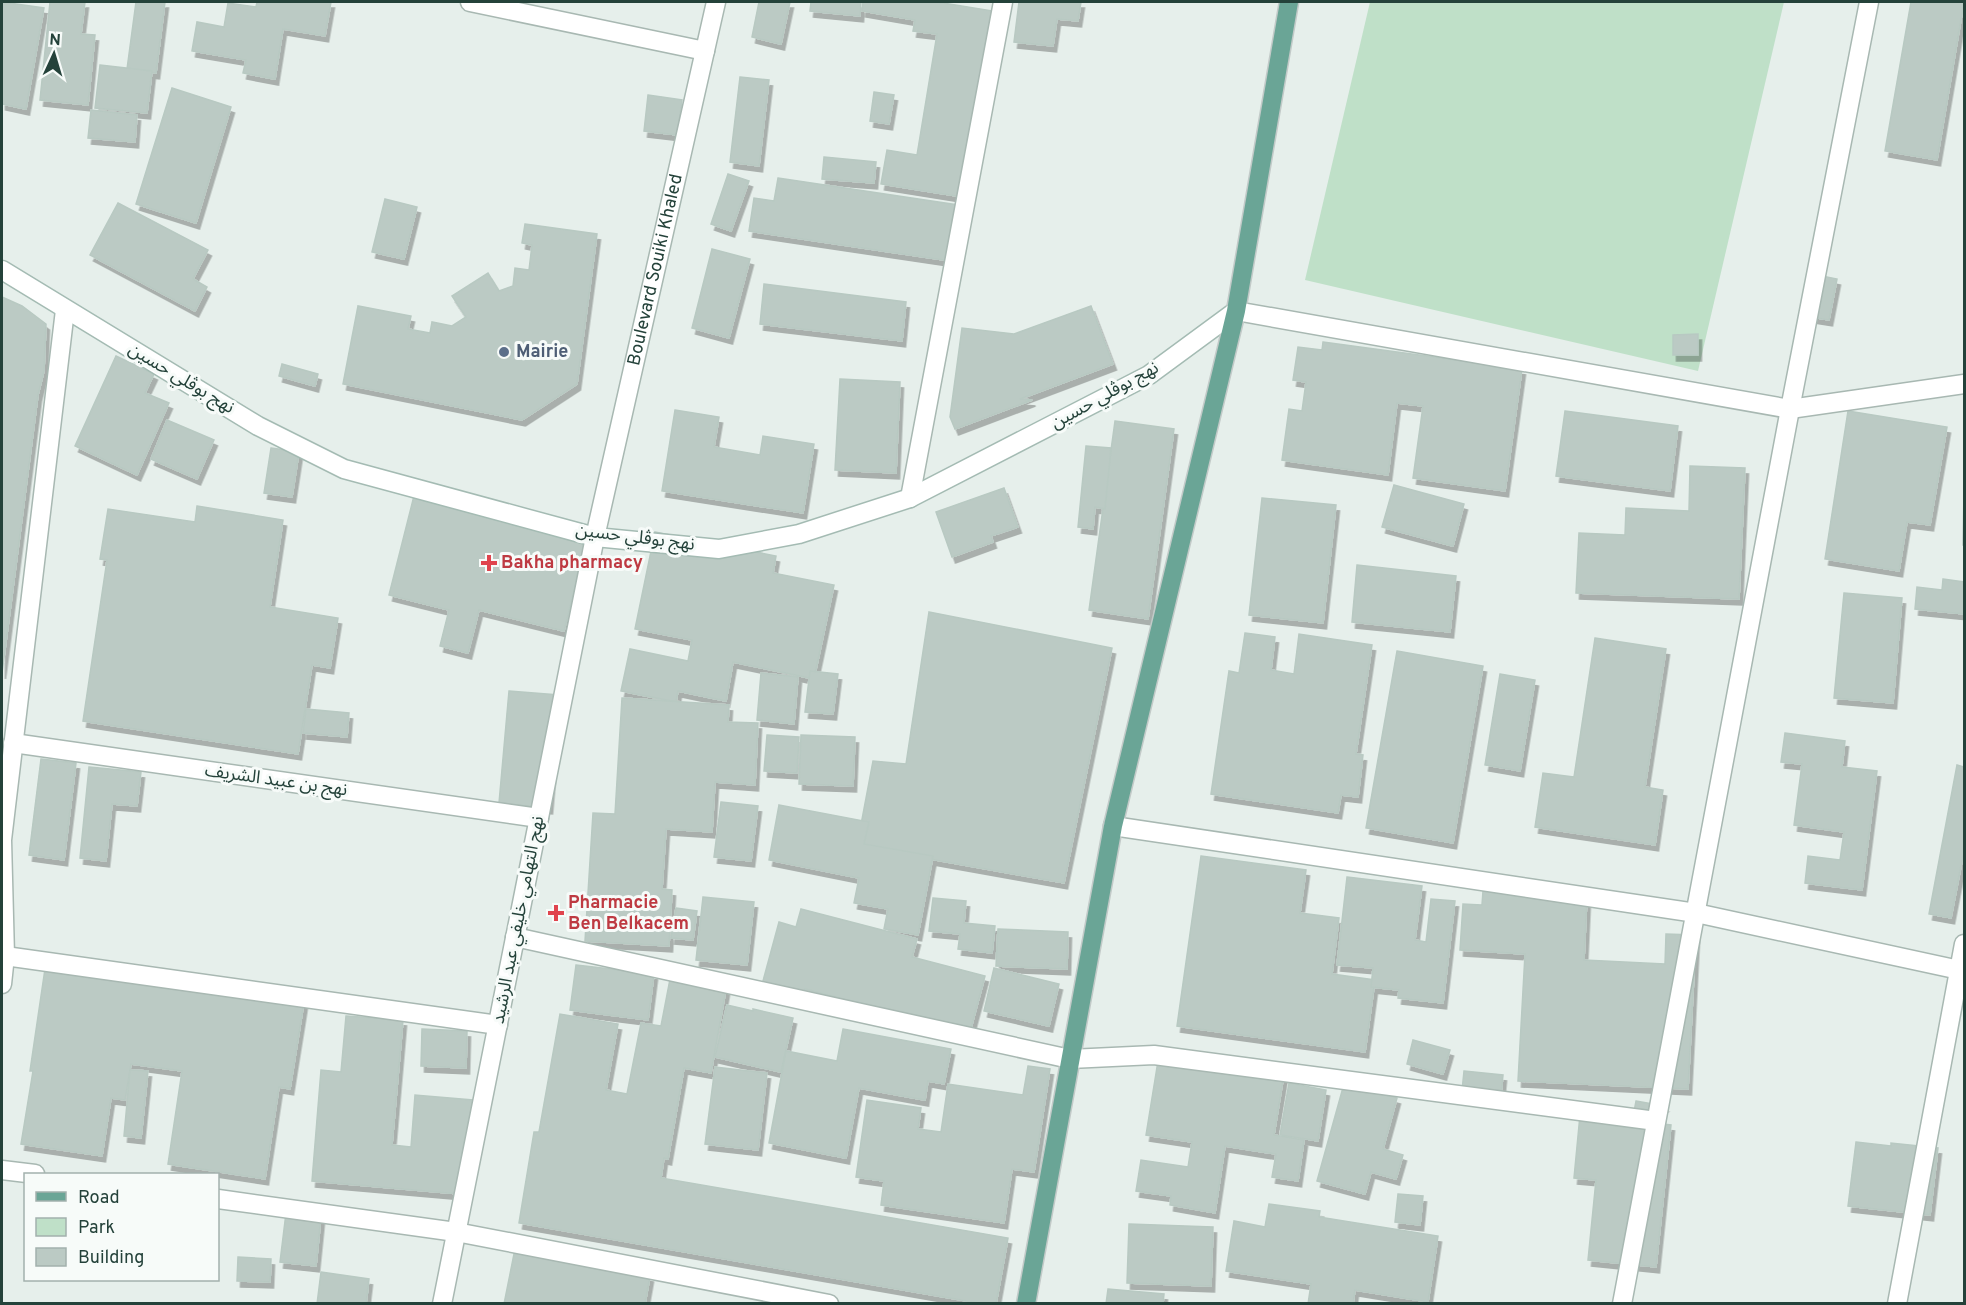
<svg xmlns="http://www.w3.org/2000/svg" width="1966" height="1305" font-family="Overpass,'Noto Sans Arabic',sans-serif">
<defs>
<filter id="shadow"><feDropShadow dx="3.5" dy="6" stdDeviation="0" flood-color="#0004"/></filter>
</defs>
<rect width="100%" height="100%" fill="#e6efeb"/>
<path fill="#bfe0c8" d="M1370 2H1784L1698 371 1305 280Z"/>
<g fill="#bbcac4" stroke="#b8c9c2" stroke-width="1.5" filter="url(#shadow)">
<path d="M2 2 44 8 26 109 2 104Z"/>
<path d="M50 2H85L81 34 95 35 88 105 40 100Z"/>
<path d="M136 2H165L156 73 127 69Z"/>
<path d="M257 2H331L325 36 283 29 275 79 243 73 246 60 192 51 197 22 224 27 228 3 256 7Z"/>
<path d="M759 2H790L781 44 752 37Z"/>
<path d="M811 2H861L860 16 810 11Z"/>
<path d="M863 2H937L993 11 962 197 881 184 887 150 917 155 937 34 913 31 915 20 862 11Z"/>
<path d="M1019 2H1081L1078 21 1057 19 1053 46 1014 42Z"/>
<path d="M1911 2H1964L1937 160 1885 151Z"/>
<path d="M100 65 152 71 147 113 95 108Z"/>
<path d="M740 77 769 80 759 166 730 162Z"/>
<path d="M172 88 231 107 196 223 136 204Z"/>
<path d="M874 92 894 95 889 124 870 121Z"/>
<path d="M648 95 682 100 677 135 644 131Z"/>
<path d="M91 110 137 115 135 142 88 138Z"/>
<path d="M824 157 876 162 874 183 822 179Z"/>
<path d="M728 174 749 181 731 231 711 224Z"/>
<path d="M778 178 958 205 950 261 749 231 754 198 774 201Z"/>
<path d="M385 199 417 207 404 259 372 252Z"/>
<path d="M118 203 208 250 193 279 207 287 195 311 90 255Z"/>
<path d="M525 224 597 234 577 384 522 420 343 384 358 306 411 316 408 329 430 333 432 322 452 326 466 317 452 296 488 273 499 291 513 286 515 268 529 270 532 245 522 243Z"/>
<path d="M712 249 750 259 729 338 692 328Z"/>
<path d="M1817 275 1837 279 1829 320 1810 317Z"/>
<path d="M764 284 906 302 902 341 760 324Z"/>
<path d="M2 297 22 306 46 324 44 371 38 395 2 673Z"/>
<path d="M1091 306 1113 364 1020 399 1032 400 955 429 950 417 962 328 1014 334Z"/>
<path d="M1698 334V355H1673V335Z"/>
<path d="M1323 342 1522 369 1505 491 1413 478 1423 406 1397 403 1388 475 1282 460 1289 409 1302 411 1306 382 1293 380 1298 347 1322 350Z"/>
<path d="M116 356 154 374 145 393 169 403 137 475 75 446Z"/>
<path d="M282 364 318 374 315 386 279 376Z"/>
<path d="M840 379 900 382 896 473 835 470Z"/>
<path d="M675 410 719 417 714 447 760 455 763 436 814 444 803 513 662 491Z"/>
<path d="M1565 411 1678 426 1670 491 1556 476Z"/>
<path d="M1848 411 1947 427 1930 525 1907 522 1899 571 1825 559Z"/>
<path d="M167 420 214 440 197 479 151 459Z"/>
<path d="M1115 421 1174 429 1148 619 1089 610Z"/>
<path d="M1086 446 1111 448 1105 509 1095 507 1093 529 1078 527Z"/>
<path d="M271 448 299 452 292 497 264 493Z"/>
<path d="M1690 466 1745 468 1739 599 1576 593 1579 533 1625 535 1626 508 1689 511Z"/>
<path d="M1394 485 1464 504 1453 546 1382 527Z"/>
<path d="M416 488 589 531 564 631 479 610 468 653 440 646 449 610 389 595Z"/>
<path d="M1004 488 1018 527 991 536 993 542 952 557 936 512Z"/>
<path d="M1964 492V545H1963Z"/>
<path d="M1262 498 1336 505 1323 623 1249 615Z"/>
<path d="M197 506 283 520 270 607 338 618 330 668 312 665 298 754 83 721 107 560 100 559 108 509 195 522Z"/>
<path d="M655 532 776 556 773 573 834 585 814 679 733 662 726 701 678 691 676 702 621 691 630 649 688 661 692 640 635 629Z"/>
<path d="M1357 565 1456 576 1450 632 1352 622Z"/>
<path d="M1943 579 1964 582V614L1915 609 1917 587 1942 590Z"/>
<path d="M1844 593 1902 598 1893 703 1834 698Z"/>
<path d="M929 612 1112 648 1064 883 857 846 873 761 906 764Z"/>
<path d="M1245 633 1275 637 1271 670 1294 674 1299 634 1372 645 1356 754 1363 755 1358 797 1341 795 1338 813 1211 794 1229 671 1239 673Z"/>
<path d="M1595 638 1666 649 1645 787 1663 790 1655 845 1535 827 1543 773 1574 777Z"/>
<path d="M1397 651 1483 666 1453 843 1366 828Z"/>
<path d="M810 671 838 674 833 714 805 712Z"/>
<path d="M761 673 798 677 794 724 757 720Z"/>
<path d="M1500 674 1535 680 1520 771 1485 765Z"/>
<path d="M509 691 559 695 549 808 499 803Z"/>
<path d="M622 698 729 705 728 722 758 723 755 785 715 782 712 832 666 829 662 889 672 890 669 946 585 941 593 813 615 814Z"/>
<path d="M306 709 349 713 347 737 303 733Z"/>
<path d="M1785 733 1845 741 1842 767 1877 771 1862 890 1805 883 1808 856 1840 860 1844 832 1794 825 1802 764 1781 762Z"/>
<path d="M767 735 799 737 797 773 764 771Z"/>
<path d="M801 735 855 737 853 786 799 784Z"/>
<path d="M41 759 76 763 64 860 29 855Z"/>
<path d="M1957 765 1964 767V856H1963L1951 918 1929 914Z"/>
<path d="M89 767 141 772 137 806 112 804 106 861 80 858Z"/>
<path d="M721 802 758 806 751 861 714 857Z"/>
<path d="M779 805 869 822 864 844 933 856 918 935 884 929 888 909 854 903 859 878 769 860Z"/>
<path d="M1201 856 1306 870 1300 913 1339 918 1332 974 1375 980 1365 1052 1177 1026Z"/>
<path d="M1347 877 1422 886 1415 940 1426 942 1431 899 1455 901 1443 1003 1398 998 1399 990 1371 987 1373 968 1337 965Z"/>
<path d="M1483 891 1587 897 1584 960 1665 964 1666 934 1696 935 1688 1089 1518 1081 1525 954 1460 950 1463 904 1482 905Z"/>
<path d="M703 897 754 902 747 965 696 960Z"/>
<path d="M933 898 966 901 964 923 995 926 992 953 958 949 960 934 929 931Z"/>
<path d="M676 908 697 911 693 940 671 938Z"/>
<path d="M801 909 917 939 912 957 985 976 970 1032 805 989 802 1002 760 992 779 922 796 927Z"/>
<path d="M998 929 1068 932 1067 969 996 966Z"/>
<path d="M46 962 304 1002 290 1089 279 1087 265 1179 168 1164 182 1071 131 1064 125 1100 111 1098 102 1156 21 1144 33 1071H30Z"/>
<path d="M576 965 654 974 648 1020 570 1010Z"/>
<path d="M994 968 1059 984 1049 1026 984 1011Z"/>
<path d="M670 979 726 989 711 1073 684 1068 668 1159 664 1158 661 1178 1008 1238 996 1304H984L519 1223 534 1132H539L560 1014 618 1024 606 1090 627 1094 641 1023 661 1026Z"/>
<path d="M727 1005 753 1011V1009L793 1018 781 1072 715 1057Z"/>
<path d="M346 1016 403 1020 392 1145 411 1147 415 1095 473 1100 459 1194 312 1181 321 1070 341 1072Z"/>
<path d="M422 1029 467 1031 466 1068 421 1066Z"/>
<path d="M843 1029 951 1049 944 1084 928 1081 925 1100 859 1088 846 1158 769 1143 786 1051 837 1061Z"/>
<path d="M1413 1040 1450 1050 1443 1074 1407 1064Z"/>
<path d="M1158 1061 1284 1074 1274 1135 1304 1140 1298 1181 1272 1177 1276 1154 1225 1146 1215 1213 1170 1205 1171 1196 1136 1191 1141 1160 1188 1167 1192 1142 1146 1135Z"/>
<path d="M1028 1066 1050 1069 1034 1172 1012 1169 1004 1223 881 1205 884 1181 856 1177 867 1100 921 1108 918 1129 941 1132 948 1084 1023 1095Z"/>
<path d="M715 1067 767 1073 758 1150 705 1144Z"/>
<path d="M130 1070 148 1071 141 1138 124 1136Z"/>
<path d="M1464 1071 1503 1075 1501 1095 1462 1091Z"/>
<path d="M1289 1083 1326 1090 1318 1141 1280 1135Z"/>
<path d="M1344 1084 1397 1098 1383 1149 1403 1155 1396 1179 1371 1172 1365 1194 1317 1181Z"/>
<path d="M1636 1101 1664 1106 1633 1117Z"/>
<path d="M1580 1115 1671 1125 1656 1267 1588 1260 1596 1180 1574 1178Z"/>
<path d="M1856 1142 1891 1146V1143L1938 1148 1930 1215 1848 1206Z"/>
<path d="M1398 1194 1423 1196 1420 1225 1395 1222Z"/>
<path d="M1269 1204 1320 1211 1319 1217 1438 1236 1428 1302 1355 1290 1353 1304H1308L1311 1284 1226 1271 1234 1221 1265 1227Z"/>
<path d="M286 1213 321 1217 316 1266 280 1262Z"/>
<path d="M1129 1224 1213 1227 1211 1286 1127 1283Z"/>
<path d="M515 1249 650 1276 645 1304H504Z"/>
<path d="M238 1257 271 1259 270 1282 237 1281Z"/>
<path d="M321 1272 369 1279 366 1304H317Z"/>
<path d="M1108 1289 1164 1294 1163 1304H1106Z"/>
</g>
<g fill="none" stroke-linecap="round" stroke-linejoin="round">
<g stroke="#a8b8b2" stroke-width="21">
<g id="street">
<path d="M470 2 705 51"/>
<path d="M1236 311 1790 409 1964 384"/>
<path d="M910 498 1003 2"/>
<path d="M13 743 539 818"/>
<path d="M1113 826 1696 913 1964 971"/>
<path d="M515 937 1070 1059 1154 1055 1656 1121"/>
<path d="M5 956 498 1025"/>
<path d="M2 984 5 956 2 840 65 310"/>
<path d="M2 1170 35 1174"/>
<path d="M218 1199 456 1232 829 1304"/>
<path id="s1" d="M442 1304 595 537 716 2"/>
<path d="M1622 1304 1790 409 1869 2"/>
<path d="M1897 1304 1964 944"/>
</g>
</g>
<g stroke="#a4bbb3" stroke-width="21">
<path id="secondary" d="M2 270 258 426 344 469 595 537 719 549 799 534 910 498 1149 375 1236 311"/>
</g>
<g stroke="#c2cac8" stroke-width="21">
<path id="primary" d="M1026 1304 1113 826 1236 311 1289 2"/>
</g>
<use href="#street" stroke="#fff" stroke-width="18"/>
<use href="#secondary" stroke="#fff" stroke-width="18"/>
<use href="#primary" stroke="#6aa596" stroke-width="18"/>
</g>
<circle fill="#5c6f8a" stroke="#f7fbf9" stroke-width="2" cx="504" cy="352" r="6"/>
<g fill="#e0444e" stroke="#f7fbf9" stroke-width="2">
<path d="M486 554h6v6h6v6h-6v6h-6v-6h-6v-6h6z"/>
<path d="M553 904h6v6h6v6h-6v6h-6v-6h-6v-6h6z"/>
</g>
<g text-anchor="middle" dominant-baseline="central" stroke-width="6" stroke-linejoin="round" paint-order="stroke">
<g font-size="18" fill="#24423a" stroke="#f7fbf9">
<text stroke="none"><textPath href="#s1" startOffset="1056">Boulevard Souiki Khaled</textPath></text>
<text transform="translate(181 379) rotate(31)">نهج بوڨلي حسين</text>
<text transform="translate(1105 396) rotate(-29)">نهج بوڨلي حسين</text>
<text transform="translate(635 538) rotate(7)">نهج بوڨلي حسين</text>
<text transform="translate(276 781) rotate(8)">نهج بن عبيد الشريف</text>
<text transform="translate(519 920) rotate(-79)">نهج التهامي خليفي عبد الرشيد</text>
</g>
<g font-size="18" font-weight="bold" fill="#4e5e75" stroke="#f7fbf9" text-anchor="start">
<text x="516" y="352">Mairie</text>
</g>
<g font-size="18" font-weight="bold" fill="#be3a42" stroke="#f7fbf9" text-anchor="start">
<text x="501" y="563">Bakha pharmacy</text>
<text x="568" y="903">Pharmacie<tspan x="568" dy="21">Ben Belkacem</tspan></text>
</g>
</g>
<rect width="1966" height="1305" fill="none" stroke="#24423a" stroke-width="6"/>
<rect x="24" y="1173" width="195" height="108" fill="#f7fbf9" stroke="#a3b1ad" stroke-width="1.5"/>
<rect x="36" y="1192" width="30" height="9" fill="#6aa596" stroke="#a3b1ad" stroke-width="1.5"/>
<text x="78" y="1203" font-size="18" fill="#24423a">Road</text>
<rect x="36" y="1218" width="30" height="18" fill="#bfe0c8" stroke="#a3b1ad" stroke-width="1.5"/>
<text x="78" y="1233" font-size="18" fill="#24423a">Park</text>
<rect x="36" y="1248" width="30" height="18" fill="#bbcac4" stroke="#a3b1ad" stroke-width="1.5"/>
<text x="78" y="1263" font-size="18" fill="#24423a">Building</text>
<g transform="translate(54 54) rotate(4)" stroke="#f7fbf9" stroke-width="4.5" paint-order="stroke">
<path d="M0-4.5L10 22L0 15L-10 22Z" fill="#24423a"/>
<text y="-9" font-size="16" font-weight="bold" text-anchor="middle" fill="#24423a">N</text>
</g>
</svg>
